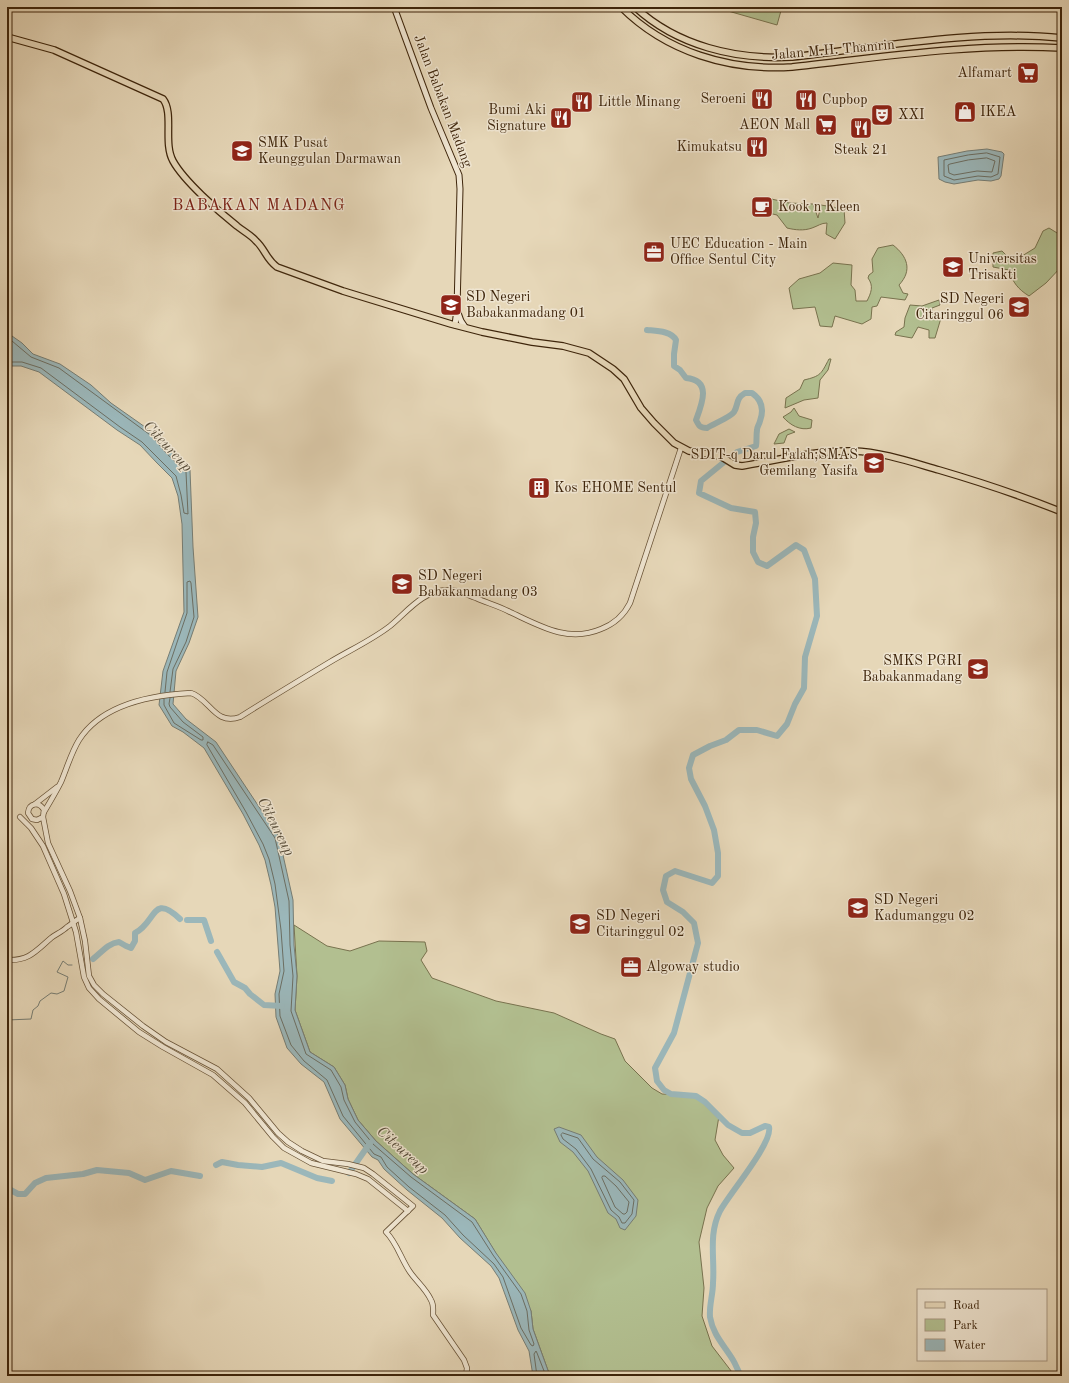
<svg xmlns="http://www.w3.org/2000/svg" width="1069" height="1383" font-family="'Old Standard TT',serif">
<rect width="100%" height="100%" fill="#e6d7b8"/>
<filter id="stains"><feTurbulence type="fractalNoise" baseFrequency=".005" numOctaves="4"/><feColorMatrix values="0 0 0 0 .2 0 0 0 0 .09 0 0 0 0 .02 0 0 0 .5 -.17"/></filter>
<radialGradient id="worn" r=".72"><stop offset=".6" stop-color="#630" stop-opacity="0"/><stop offset="1" stop-color="#630" stop-opacity=".3"/></radialGradient>
<g fill="#b2bf90" stroke="#78724e">
<path d="M714 7H782L777 25Z"/>
<path d="M767 198 789 203 813 204 818 218 821 205 844 209 845 223 835 239 826 234 827 223C821 223 818 226 812 228 804 231 795 230 787 228L777 215 764 212Z"/>
<path d="M1049 228 1062 236V266L1046 283 1029 296C1018 289 1013 283 1009 270L993 267V253L1002 251 1007 256H1022L1035 248 1043 231Z"/>
<path d="M893 245C907 256 913 270 899 285L903 293 908 294 905 300 881 297 877 306 872 307 871 319 862 324 835 316 832 327 820 326 815 307 793 309 789 288 799 279 820 273 833 263 852 265 851 285 855 290 856 301H867C871 293 874 286 868 278L869 275 873 272 872 259 878 248Z"/>
<path d="M939 300 940 305 932 308V312L941 318 935 338H929V330L918 327 912 338 895 335 896 332 904 327 905 318 910 305 922 306Z"/>
<path d="M829 359H831L828 370 820 380 818 398 804 400 785 408 786 398 800 389 804 380C821 376 821 374 829 359Z"/>
<path d="M794 408 799 416 812 420 811 428C800 431 790 425 783 417L791 412Z"/>
<path d="M789 429 795 432 787 435 784 443 774 444 779 434Z"/>
<path d="M294 925 327 946 350 951 379 941 425 942 427 951 421 960 432 978 496 1001 554 1013 601 1034 615 1039 625 1061 652 1088 662 1094 696 1096 705 1102 719 1116 715 1140 723 1155 734 1168 718 1186 707 1208 699 1242 704 1288 702 1316 712 1346 735 1376H550L533 1329 531 1311 475 1219 413 1174 376 1141 358 1120 348 1099 345 1085 334 1067 310 1052 295 1010 297 976Z"/>
</g>
<g fill="#9bb7ba" stroke="#767d74">
<path d="M987 149 1002 152 1004 154 1001 176 999 179 991 181 978 180 954 184 945 182 939 179 938 157 967 151Z"/>
<path d="M12 336 22 343 33 354 60 364 91 385 111 403 155 434 168 449 190 470 193 547 198 617 189 643 176 671 173 704 186 719 216 742 279 837 293 900 294 945 297 976 295 1010 310 1052 334 1067 345 1085 348 1099 358 1120 376 1141 413 1174 475 1219 496 1253 525 1293 531 1311 533 1329 550 1376H533L529 1351 518 1330 499 1278 491 1266 460 1238 442 1218 407 1190 384 1169 378 1160 372 1157 340 1119 324 1082 301 1064 287 1048 276 1017 275 994 280 971 275 907 271 885 265 860 259 845 243 814 204 748 183 732 172 726 159 705 163 671 184 612 182 524 178 496 172 478 157 463 140 445 117 430 39 372 21 366H7V337Z"/>
<path d="M559 1127 581 1135 597 1157 623 1180 638 1200 636 1216 625 1230 620 1228 616 1219 608 1213 588 1171 573 1152 560 1142 554 1129Z"/>
</g>
<g fill="none" stroke-linecap="round" stroke-linejoin="round">
<g stroke="#6c6e62" stroke-width="1">
<path d="M987 153 1000 157 998 174 991 177 978 176 954 180 944 176V160L968 155Z"/>
<path d="M987 158 995 161 992 172 977 171 954 175 949 173 948 165 950 164 968 160Z"/>
<path d="M7 341H12L31 357 59 368 153 437 165 452 186 472 188 514 184 513 181 495 176 476 142 442 120 427 41 368 22 362H7"/>
<path d="M165 692 167 672 187 613V582L190 581 191 583 194 617 186 642 173 669 170 692"/>
<path d="M164 699V705L174 723 201 740H203V737L183 722 170 707 169 704 170 698"/>
<path d="M208 742 213 745 275 838 289 901 290 945 293 976 291 1011 306 1054 331 1070 341 1087 344 1100 355 1122 373 1144 411 1177 472 1222 493 1255 521 1294 527 1311 529 1330 534 1344 533 1346 531 1345 521 1328 503 1277 494 1264 463 1235 445 1215 409 1187 387 1167 381 1157 374 1154 343 1116 327 1080 304 1061 291 1045 280 1016 279 994 284 971 281 930 275 884 269 859 263 844 246 812 207 745Z"/>
<path d="M563 1133 578 1138 593 1159 620 1182 634 1200 632 1214 625 1223H622L619 1217 611 1210 591 1169 576 1149 563 1139 561 1135Z"/>
<path d="M603 1176H605L616 1186 629 1202 627 1212 625 1214H623L615 1207 602 1178Z"/>
<path d="M537 1376 534 1354 536 1351 537 1353 546 1376"/>
</g>
<path stroke="#767d74" stroke-width="1" d="M7 1020 31 1019 33 1010 38 1006 40 1001 51 993 57 994 64 991 68 977 57 972 63 961 68 965H72"/>
<g stroke="#9bb7ba" stroke-width="6">
<path d="M647 330C657 331 671 331 676 340L674 354V366L680 370 686 378C712 380 702 404 696 420 699 426 700 428 707 428 713 424 731 417 734 412 739 404 735 399 745 393H752C762 400 764 410 760 421 759 425 757 427 757 430 756 436 757 441 756 446L737 452 723 463 701 481 699 493 731 508 755 512 756 523 753 537V552L758 562 767 566 796 545 804 550 815 579 817 616 805 657 804 688 795 704 787 724 777 736 757 730H739L726 740 710 746 693 755 689 768 691 779 705 806 714 830 718 853V876L712 883 675 871 666 876 663 890 667 902 683 912 694 923 698 943 674 1033 655 1068 657 1081 664 1090 671 1094 696 1096 705 1102 728 1125 742 1133H750L765 1126 769 1127C773 1143 729 1194 720 1211 708 1235 715 1258 713 1283 713 1295 709 1305 710 1317 713 1335 724 1345 733 1360 736 1365 738 1371 741 1376"/>
<path d="M187 920H204L211 941"/>
<path d="M217 952 234 982 245 988 250 994 264 1005 282 1006"/>
<path d="M93 959C101 953 108 943 119 942L126 946 131 948 135 941V933C156 923 152 892 180 919"/>
<path d="M216 1165 222 1162 238 1165 262 1167 281 1163 317 1178 332 1181"/>
<path d="M349 1173 370 1143"/>
<path d="M7 1188 18 1194H25L35 1183 46 1178 83 1174 97 1170 129 1173 145 1180 171 1171 200 1176"/>
</g>
<g stroke="#685236" stroke-width="6">
<g id="tertiary">
<path d="M35 804 57 787"/>
<path d="M44 812C50 802 56 792 61 782 67 768 71 753 79 740 102 704 152 695 191 693 210 699 215 726 240 717 270 698 300 680 330 662 350 650 372 640 390 626 407 612 423 590 448 590 457 589 467 595 476 598 487 603 499 606 510 612 540 626 568 643 601 629 614 624 624 615 630 603L681 448"/>
<path d="M20 817 31 828 43 846 64 894 76 932 84 977 89 988 99 999 139 1032 163 1047 213 1075 245 1103 273 1137 284 1148 311 1163 356 1174 368 1179 408 1211"/>
<path d="M43 817 37 820 32 819 28 813C29 803 39 801 44 810L43 817 48 843 70 891 80 918 85 941 89 976 94 985 103 994 143 1026 166 1042 217 1069 249 1098 278 1133 288 1142 302 1151 323 1161 348 1164 364 1168 373 1174 413 1206 386 1232C397 1243 401 1259 410 1272 417 1282 426 1289 431 1300 434 1305 433 1310 433 1315L464 1360 467 1368 466 1376"/>
<path d="M7 960C29 961 36 951 51 938 56 934 62 932 67 927 72 924 74 921 80 918"/>
</g>
</g>
<g stroke="#3e250b" stroke-width="7">
<g id="secondary">
<path d="M394 7 431 108 459 175 460 189 457 309 455 325"/>
<path d="M457 310 461 321 465 327"/>
</g>
</g>
<g stroke="#3e250b" stroke-width="8">
<g id="primary">
<path d="M621 7C666 52 729 71 792 67 882 57 971 43 1062 48"/>
<path d="M635 7C677 46 736 60 792 57 881 47 973 29 1062 38"/>
<path d="M7 37 54 50 163 99C174 113 163 143 173 161 184 181 218 211 237 226 243 231 251 235 256 241 265 249 266 259 277 267L343 291 451 324 482 332 532 342 563 346 589 353 613 369 624 379 641 408 654 423 674 443 689 451 715 455 722 457 735 465 742 466C778 460 816 450 853 451 882 452 911 462 939 470 980 482 1022 496 1062 512"/>
</g>
</g>
<use href="#tertiary" stroke="#efe5d1" stroke-width="4.5"/>
<use href="#secondary" stroke="#efe5d1" stroke-width="5"/>
<use href="#primary" stroke="#e6d7b8" stroke-width="5.5"/>
</g>
<defs>
<g id="supermarket-square" transform="scale(1.15)"><rect x="-9" y="-9" width="18" height="18" rx="4" fill="#8f2418" stroke="#efe5d1"/><path d="M-6-5.5h2.5l.6 2H6L4.5 2H-2.5L-4.4-4H-6ZM-1.5 3.2a1.3 1.3 0 1 0 .1 0ZM3 3.2a1.3 1.3 0 1 0 .1 0Z" fill="#fff"/></g>
<g id="restaurant-square" transform="scale(1.15)"><rect x="-9" y="-9" width="18" height="18" rx="4" fill="#8f2418" stroke="#efe5d1"/><path d="M-5-6h1v4h1v-4h1v4h1v-4h1v5L-1.5 .5V6h-2V.5L-5-1ZM5-6V6H3V1.5H1.5Q1.5-4 5-6Z" fill="#fff"/></g>
<g id="shop-square" transform="scale(1.15)"><rect x="-9" y="-9" width="18" height="18" rx="4" fill="#8f2418" stroke="#efe5d1"/><path d="M-5-2.5h2.3a2.7 3.5 0 0 1 5.4 0H5L5.5 6h-11ZM-1.5-2.5h3a1.5 2.3 0 0 0-3 0Z" fill="#fff"/></g>
<g id="theatre-square" transform="scale(1.15)"><rect x="-9" y="-9" width="18" height="18" rx="4" fill="#8f2418" stroke="#efe5d1"/><path d="M-5-5.5Q0-4 5-5.5V0Q5 5 0 6Q-5 5-5 0ZM-3.3-2.5H-1v1.5H-3.3ZM1-2.5H3.3v1.5H1ZM-2.8 1Q0 5.5 2.8 1Z" fill="#fff"/></g>
<g id="school-square" transform="scale(1.15)"><rect x="-9" y="-9" width="18" height="18" rx="4" fill="#8f2418" stroke="#efe5d1"/><path d="M0-5L7-2L0 1L-7-2ZM-4 1L0 2.5L4 1V4Q0 6-4 4Z" fill="#fff"/></g>
<g id="cafe-square" transform="scale(1.15)"><rect x="-9" y="-9" width="18" height="18" rx="4" fill="#8f2418" stroke="#efe5d1"/><path d="M-5.5-4.5H6V0H3Q3 3.5 0 3.5H-2.5Q-5.5 3.5-5.5 0ZM3-3.2v2h1.7v-2ZM-6 4.5H4V6H-6Z" fill="#fff"/></g>
<g id="office-square" transform="scale(1.15)"><rect x="-9" y="-9" width="18" height="18" rx="4" fill="#8f2418" stroke="#efe5d1"/><path d="M-6-3h4V-5.5h4V-3h4V5H-6ZM-1-4.5V-3h2v-1.5ZM-6 0V1H6V0Z" fill="#fff"/></g>
<g id="university-square" transform="scale(1.15)"><rect x="-9" y="-9" width="18" height="18" rx="4" fill="#8f2418" stroke="#efe5d1"/><path d="M0-5L7-2L0 1L-7-2ZM-4 1L0 2.5L4 1V4Q0 6-4 4Z" fill="#fff"/></g>
<g id="building-square" transform="scale(1.15)"><rect x="-9" y="-9" width="18" height="18" rx="4" fill="#8f2418" stroke="#efe5d1"/><path d="M-4-6H4V6H1V3H-1V6H-4ZM-2.5-4.3h1.7v1.8h-1.7ZM.8-4.3h1.7v1.8H.8ZM-2.5-1h1.7V.8h-1.7ZM.8-1h1.7V.8H.8Z" fill="#fff"/></g>
</defs>
<g fill-rule="evenodd">
<use href="#supermarket-square" x="1028" y="73"/>
<use href="#restaurant-square" x="762" y="99"/>
<use href="#restaurant-square" x="806" y="100"/>
<use href="#restaurant-square" x="582" y="102"/>
<use href="#shop-square" x="965" y="112"/>
<use href="#theatre-square" x="882" y="115"/>
<use href="#restaurant-square" x="561" y="118"/>
<use href="#supermarket-square" x="826" y="125"/>
<use href="#restaurant-square" x="861" y="128"/>
<use href="#restaurant-square" x="757" y="147"/>
<use href="#school-square" x="242" y="151"/>
<use href="#cafe-square" x="762" y="207"/>
<use href="#office-square" x="654" y="252"/>
<use href="#university-square" x="953" y="267"/>
<use href="#school-square" x="451" y="305"/>
<use href="#school-square" x="1019" y="307"/>
<use href="#school-square" x="874" y="463"/>
<use href="#building-square" x="539" y="488"/>
<use href="#school-square" x="402" y="584"/>
<use href="#school-square" x="978" y="669"/>
<use href="#school-square" x="858" y="908"/>
<use href="#school-square" x="580" y="924"/>
<use href="#office-square" x="631" y="967"/>
</g>
<g text-anchor="middle" dominant-baseline="central" stroke-width="3" stroke-linejoin="round" paint-order="stroke">
<g font-size="14" fill="#3e250b" stroke="#efe5d1">
<text transform="translate(833 50) rotate(-5)">Jalan M.H. Thamrin</text>
<text transform="translate(443 101) rotate(69)">Jalan Babakan Madang</text>
</g>
<g font-size="14" fill="#3e250b" stroke="#efe5d1" text-anchor="start">
<text x="1012" y="73" text-anchor="end">Alfamart</text>
<text x="746" y="99" text-anchor="end">Seroeni</text>
<text x="822" y="100">Cupbop</text>
<text x="598" y="102">Little Minang</text>
<text x="546" y="110" text-anchor="end">Bumi Aki<tspan x="546" dy="16">Signature</tspan></text>
<text x="980" y="112">IKEA</text>
<text x="898" y="115">XXI</text>
<text x="810" y="125" text-anchor="end">AEON Mall</text>
<text x="258" y="143">SMK Pusat<tspan x="258" dy="16">Keunggulan Darmawan</tspan></text>
<text x="742" y="147" text-anchor="end">Kimukatsu</text>
<text x="861" y="150" text-anchor="middle">Steak 21</text>
<text x="778" y="207">Kook n Kleen</text>
<text x="670" y="244">UEC Education - Main<tspan x="670" dy="16">Office Sentul City</tspan></text>
<text x="968" y="259">Universitas<tspan x="968" dy="16">Trisakti</tspan></text>
<text x="466" y="297">SD Negeri<tspan x="466" dy="16">Babakanmadang 01</tspan></text>
<text x="1004" y="299" text-anchor="end">SD Negeri<tspan x="1004" dy="16">Citaringgul 06</tspan></text>
<text x="858" y="455" text-anchor="end">SDIT-q Darul Falah;SMAS<tspan x="858" dy="16">Gemilang Yasifa</tspan></text>
<text x="554" y="488">Kos EHOME Sentul</text>
<text x="418" y="576">SD Negeri<tspan x="418" dy="16">Babakanmadang 03</tspan></text>
<text x="962" y="661" text-anchor="end">SMKS PGRI<tspan x="962" dy="16">Babakanmadang</tspan></text>
<text x="874" y="900">SD Negeri<tspan x="874" dy="16">Kadumanggu 02</tspan></text>
<text x="596" y="916">SD Negeri<tspan x="596" dy="16">Citaringgul 02</tspan></text>
<text x="646" y="967">Algoway studio</text>
</g>
<g font-size="15" font-style="italic" fill="#554a37" stroke="#efe5d1">
<text transform="translate(167 447) rotate(47)">Citeureup</text>
<text transform="translate(275 827) rotate(63)">Citeureup</text>
<text transform="translate(402 1151) rotate(42)">Citeureup</text>
</g>
<g font-size="16" letter-spacing="1" fill="#7a1f14" stroke="#efe5d1">
<text x="259" y="206">BABAKAN MADANG</text>
</g>
</g>
<rect width="1069" height="1383" fill="none" stroke="#e6d7b8" stroke-width="24"/>
<rect x="8" y="8" width="1053" height="1367" fill="none" stroke="#3e250b" stroke-width="2"/>
<rect x="12" y="12" width="1045" height="1359" fill="none" stroke="#3e250b"/>
<rect x="917" y="1289" width="130" height="72" fill="#efe5d1" stroke="#a89882"/>
<rect x="925" y="1302" width="20" height="6" fill="#e6d7b8" stroke="#a89882"/>
<text x="953" y="1309" font-size="12" fill="#3e250b">Road</text>
<rect x="925" y="1319" width="20" height="12" fill="#b2bf90" stroke="#a89882"/>
<text x="953" y="1329" font-size="12" fill="#3e250b">Park</text>
<rect x="925" y="1339" width="20" height="12" fill="#9bb7ba" stroke="#a89882"/>
<text x="953" y="1349" font-size="12" fill="#3e250b">Water</text>
<rect width="100%" height="100%" filter="url(#stains)"/>
<rect width="100%" height="100%" fill="url(#worn)"/>
</svg>
